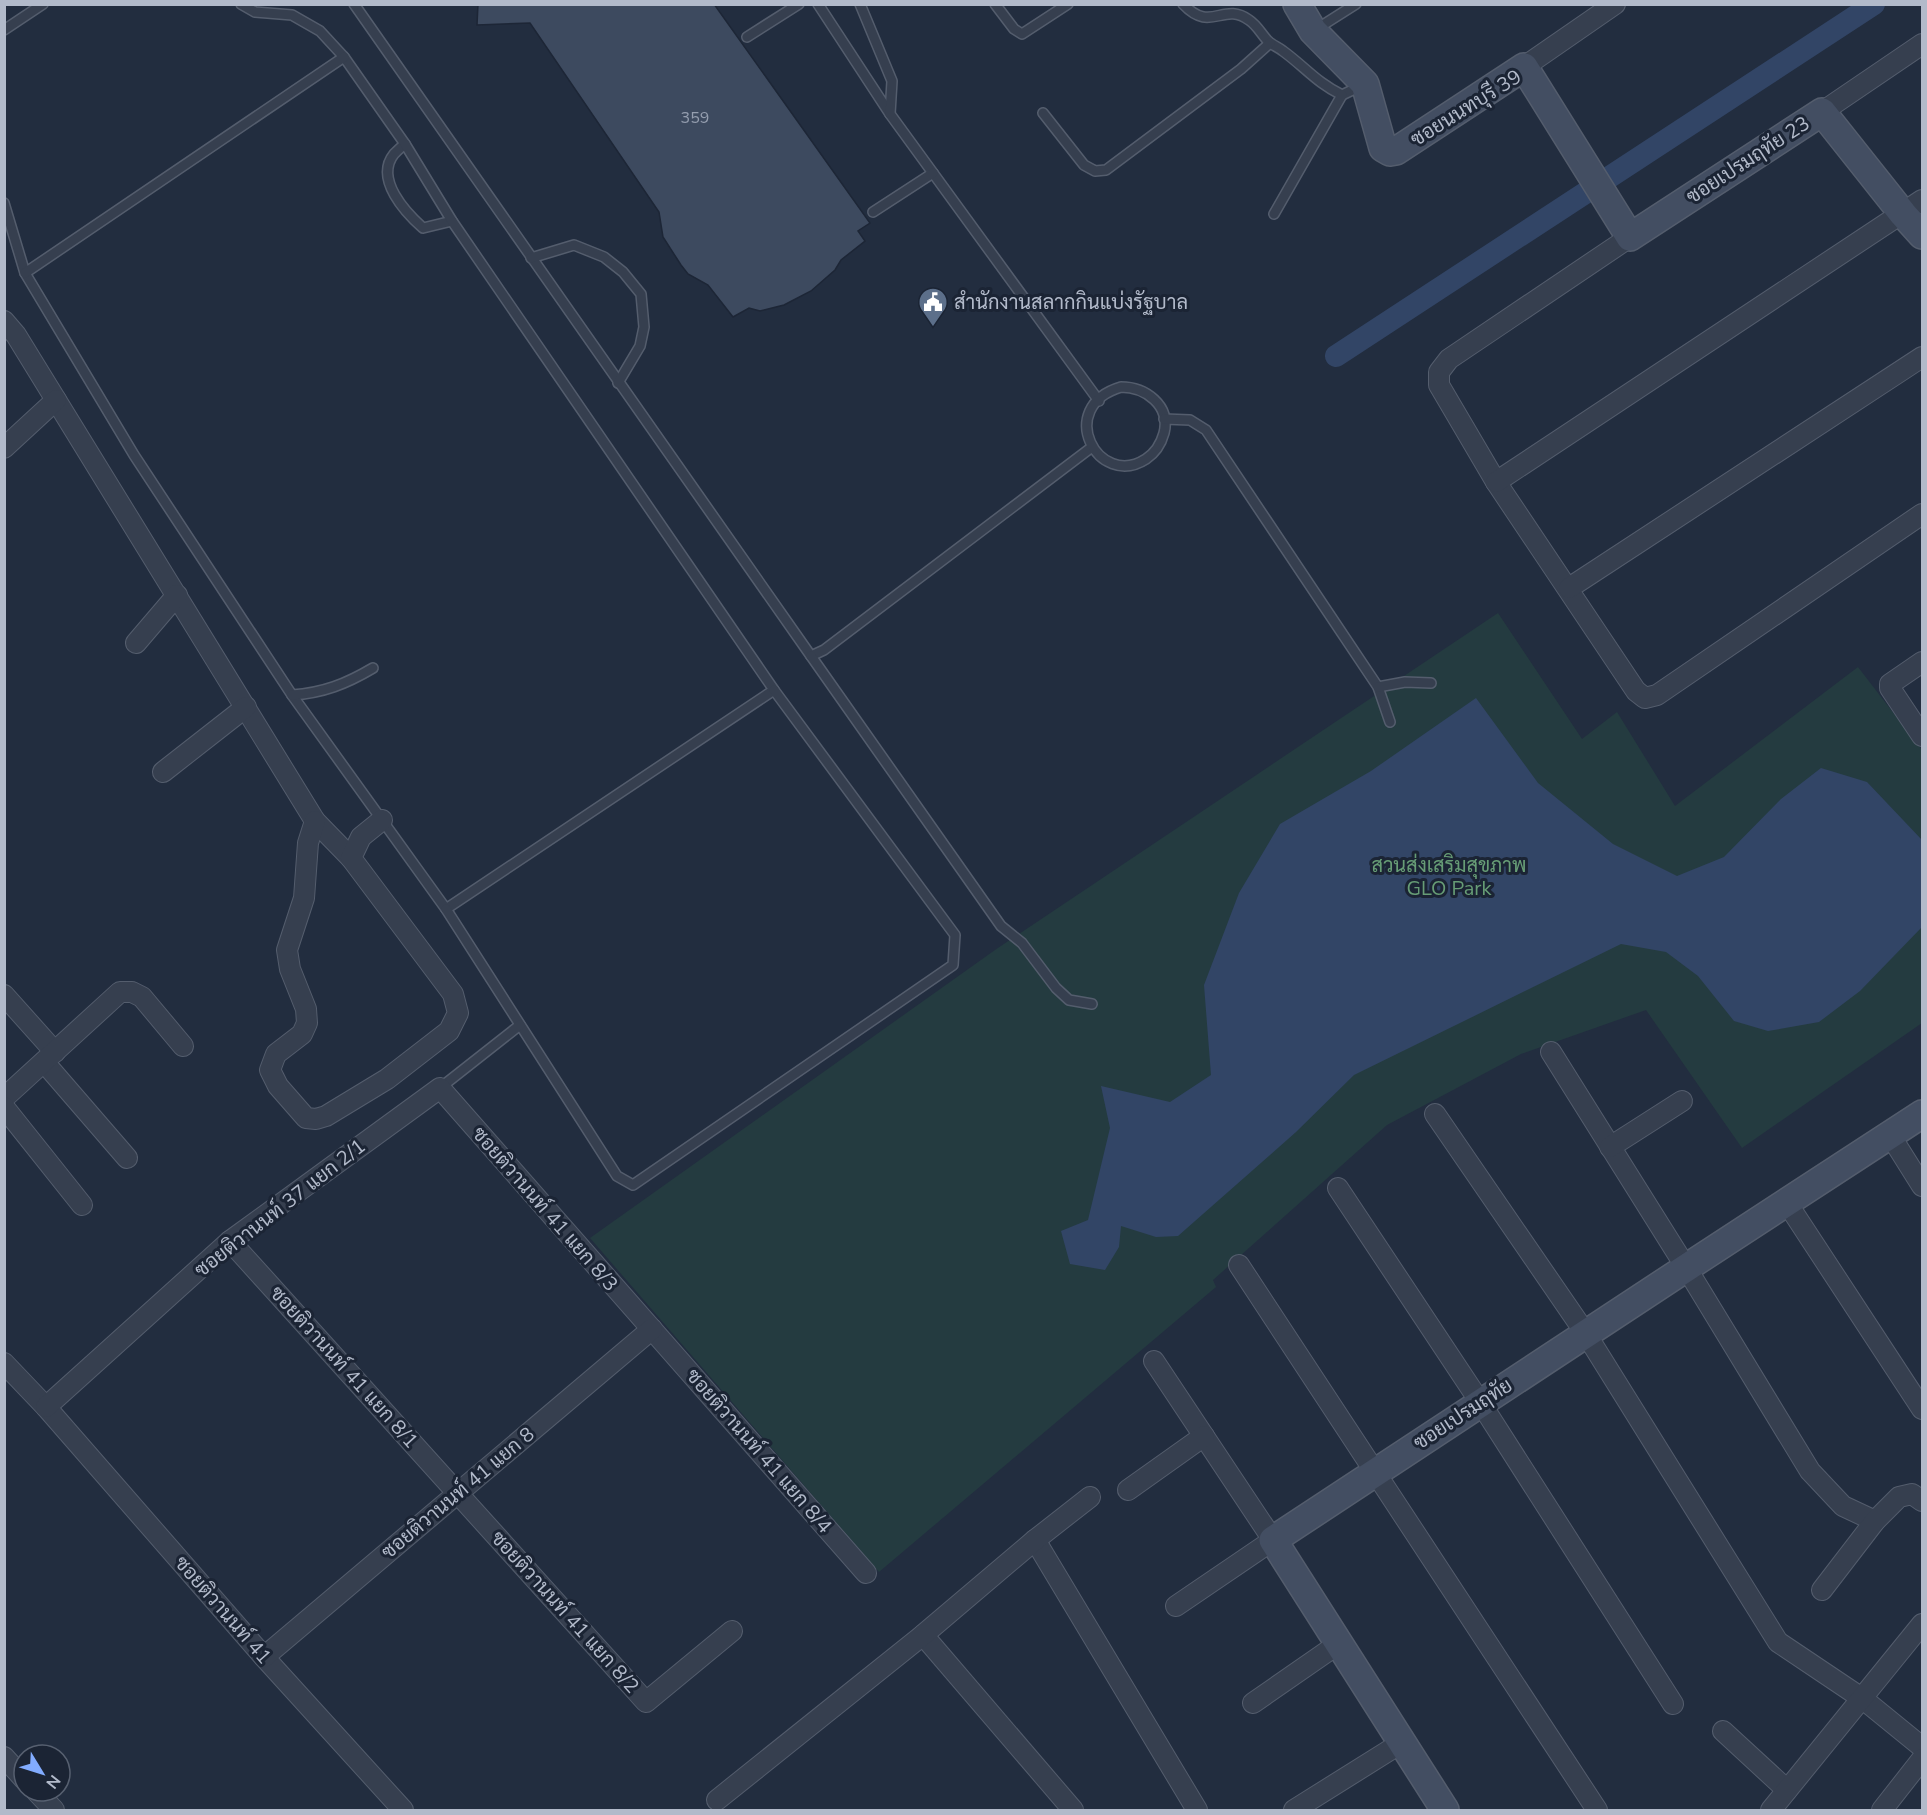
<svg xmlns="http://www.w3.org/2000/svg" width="1927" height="1815" font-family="'Nunito Sans',Sarabun,sans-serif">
<rect width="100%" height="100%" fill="#222d3f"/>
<path fill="#243b40" d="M1498 613 1582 739 1617 712 1675 806 1858 667 1922 750V1023L1742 1148 1646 1010 1521 1054 1387 1125 1213 1280 1216 1287 879 1572 590 1238 995 950Z"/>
<path fill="#324566" d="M1476 698 1538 783 1613 844 1677 876 1724 857 1781 799 1821 768 1867 782 1922 840V927L1860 991 1819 1022 1768 1031 1734 1021 1698 976 1666 952 1621 944 1354 1075 1296 1132 1178 1236 1156 1237 1121 1226 1119 1247 1105 1270 1070 1264 1061 1231 1088 1220 1110 1128 1101 1086 1170 1102 1211 1075 1204 985 1239 893 1280 824 1371 771Z"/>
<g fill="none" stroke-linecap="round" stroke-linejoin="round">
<path stroke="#324566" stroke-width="22" d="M1336 356 1874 4"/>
</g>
<path fill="#3d4a5f" stroke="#1d2636" stroke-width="1.5" d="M478 4H714L870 223 858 231 865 241 841 260 835 270 811 291 784 305 760 311 749 308 733 317 708 285 688 274 681 265 663 237 659 212 530 23 477 25Z"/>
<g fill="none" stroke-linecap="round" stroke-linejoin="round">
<g stroke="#545d6d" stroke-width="12">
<g id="lane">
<path d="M354 4 811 656 824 650 1092 447"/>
<path d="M818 4 890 114"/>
<path d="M860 4 892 81 890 114 1099 401"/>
<path d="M995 4 1014 29 1022 34 1068 4"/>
<path d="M1183 4C1211 34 1223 1 1249 20 1257 25 1262 35 1268 41 1272 45 1278 47 1283 51 1305 67 1317 83 1342 95L1363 85"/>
<path d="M4 30 43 4"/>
<path d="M1315 30 1356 4"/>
<path d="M747 37 799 4"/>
<path d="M1043 113 1084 165 1095 171 1106 170 1241 69 1270 43"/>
<path d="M405 144C401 147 397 151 394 154 374 179 406 213 423 228L452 221"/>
<path d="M4 203 25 273 134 455 292 695 446 909 774 690 452 221 405 144 344 57 320 31 292 15 255 12 241 4"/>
<path d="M873 212 933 173"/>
<path d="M1274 214 1342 95"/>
<path d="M531 258 574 245 604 257 623 272 641 294 644 327 640 346 618 383"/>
<path d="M25 273 344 57"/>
<path d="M1121 387C1145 387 1171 405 1164 433 1161 444 1155 453 1146 459 1098 490 1054 407 1121 387Z"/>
<path d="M1164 419 1190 420 1206 430 1378 687 1390 722"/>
<path d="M811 656 1001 926 1022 943 1056 988 1069 1000 1092 1004"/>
<path d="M1378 687 1405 682 1431 683"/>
<path d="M292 695C323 693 346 684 373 668"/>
<path d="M446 909 617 1176 633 1185 953 965 955 935 774 690"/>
<path d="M440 1088 520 1025"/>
</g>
</g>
<g stroke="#545d6d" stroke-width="22">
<g id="street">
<path d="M1524 67 1615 4"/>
<path d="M1822 112 1922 44"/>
<path d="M1630 237 1449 359 1439 372V385L1496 482 1636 691 1645 698 1657 695 1922 514"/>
<path d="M4 321 16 335 315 821 351 858"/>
<path d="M4 448 56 400"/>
<path d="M1496 482 1922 200"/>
<path d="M1569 588 1922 357"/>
<path d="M136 643 177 595"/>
<path d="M1922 662 1890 684V688L1922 736"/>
<path d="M163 772 246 707"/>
<path d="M315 821 308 843 304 898 287 950 290 969 306 1009 307 1023 302 1034 276 1054 270 1070 278 1086 306 1118 316 1119 326 1116 387 1079 449 1031 458 1013 453 994 351 858 361 837 382 820"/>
<path d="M4 995 55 1052"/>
<path d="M1551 1052 1687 1269 1810 1471 1843 1506 1875 1521"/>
<path d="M44 1062 127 1158"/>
<path d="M4 1098 120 992H132L142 997 183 1046"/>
<path d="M4 1107 82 1205"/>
<path d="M1435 1114 1586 1334 1778 1642 1863 1699 1922 1747"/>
<path d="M1890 1135 1922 1186"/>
<path d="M1610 1147 1682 1101"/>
<path d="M1338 1188 1480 1402 1673 1704"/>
<path d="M1787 1203 1922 1409"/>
<path d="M230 1241 646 1702 732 1631"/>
<path d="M1239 1265 1597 1810"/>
<path d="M1154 1361 1273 1540 1176 1606"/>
<path d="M4 1363 46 1407 264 1657 403 1810"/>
<path d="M46 1407 230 1241 440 1088 866 1573"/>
<path d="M1128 1490 1204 1436"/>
<path d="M1035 1540 1197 1810"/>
<path d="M1822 1590 1875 1521 1899 1497 1912 1494 1922 1501"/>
<path d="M923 1635 1073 1810"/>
<path d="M264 1657 652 1329"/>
<path d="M1253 1703 1338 1644"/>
<path d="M1723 1731 1787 1790"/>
<path d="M4 1757 24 1779"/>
<path d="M36 1791 54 1810"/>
<path d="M717 1800 923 1635 1035 1540 1090 1497"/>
<path d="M1294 1810 1401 1743"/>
<path d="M1771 1810 1922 1624"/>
<path d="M1882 1810 1922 1759"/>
</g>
</g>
<g stroke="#545d6d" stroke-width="30">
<g id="secondary">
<path d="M1297 4 1313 31 1365 84 1383 148 1390 152 1396 151 1524 67 1630 237 1822 112 1903 214 1922 235"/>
<path d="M1445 1810 1273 1540C1489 1397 1705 1255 1922 1114"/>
</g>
</g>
<use href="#lane" stroke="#363f4f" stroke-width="9"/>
<use href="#street" stroke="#363f4f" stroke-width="20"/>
<use href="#secondary" stroke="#434e62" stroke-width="27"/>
</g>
<defs>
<g id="civic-pin" transform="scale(1.5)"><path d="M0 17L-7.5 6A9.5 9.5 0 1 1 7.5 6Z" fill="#5c6f8a" stroke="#1b2434"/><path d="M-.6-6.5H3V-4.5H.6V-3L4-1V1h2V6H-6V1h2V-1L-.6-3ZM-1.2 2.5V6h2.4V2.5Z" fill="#fff"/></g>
</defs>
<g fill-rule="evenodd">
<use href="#civic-pin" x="933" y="302"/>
</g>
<g text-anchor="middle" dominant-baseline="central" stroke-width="6" stroke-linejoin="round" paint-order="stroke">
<g font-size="16" fill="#959eaf">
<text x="695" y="118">359</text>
</g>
<g font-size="20" fill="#b2baca" stroke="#1b2434">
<text transform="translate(1466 108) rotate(-32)">ซอยนนทบุรี 39</text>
<text transform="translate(1748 160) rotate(-33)">ซอยเปรมฤทัย 23</text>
<text transform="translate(280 1208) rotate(-38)">ซอยติวานนท์ 37 แยก 2/1</text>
<text transform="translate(545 1209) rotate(49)">ซอยติวานนท์ 41 แยก 8/3</text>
<text transform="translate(344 1367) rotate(48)">ซอยติวานนท์ 41 แยก 8/1</text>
<text transform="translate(1463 1414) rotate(-33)">ซอยเปรมฤทัย</text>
<text transform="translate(759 1451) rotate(49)">ซอยติวานนท์ 41 แยก 8/4</text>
<text transform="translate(458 1493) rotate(-40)">ซอยติวานนท์ 41 แยก 8</text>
<text transform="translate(223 1610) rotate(49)">ซอยติวานนท์ 41</text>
<text transform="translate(565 1612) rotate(48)">ซอยติวานนท์ 41 แยก 8/2</text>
</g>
<g font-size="20" fill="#b2baca" stroke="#1b2434" text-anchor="start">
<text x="954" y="302">สำนักงานสลากกินแบ่งรัฐบาล</text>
</g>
<g font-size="20" fill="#679d76" stroke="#1b2434">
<text x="1449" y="865">สวนส่งเสริมสุขภาพ<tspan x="1449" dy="23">GLO Park</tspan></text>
</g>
</g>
<rect width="1927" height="1815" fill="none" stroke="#b2baca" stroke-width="12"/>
<g transform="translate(42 1773) rotate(128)"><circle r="28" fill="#1b2434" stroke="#576070" stroke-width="1.5"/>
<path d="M0-4.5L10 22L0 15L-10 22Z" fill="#82acff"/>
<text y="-9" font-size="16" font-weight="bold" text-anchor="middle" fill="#b2baca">N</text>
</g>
</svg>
